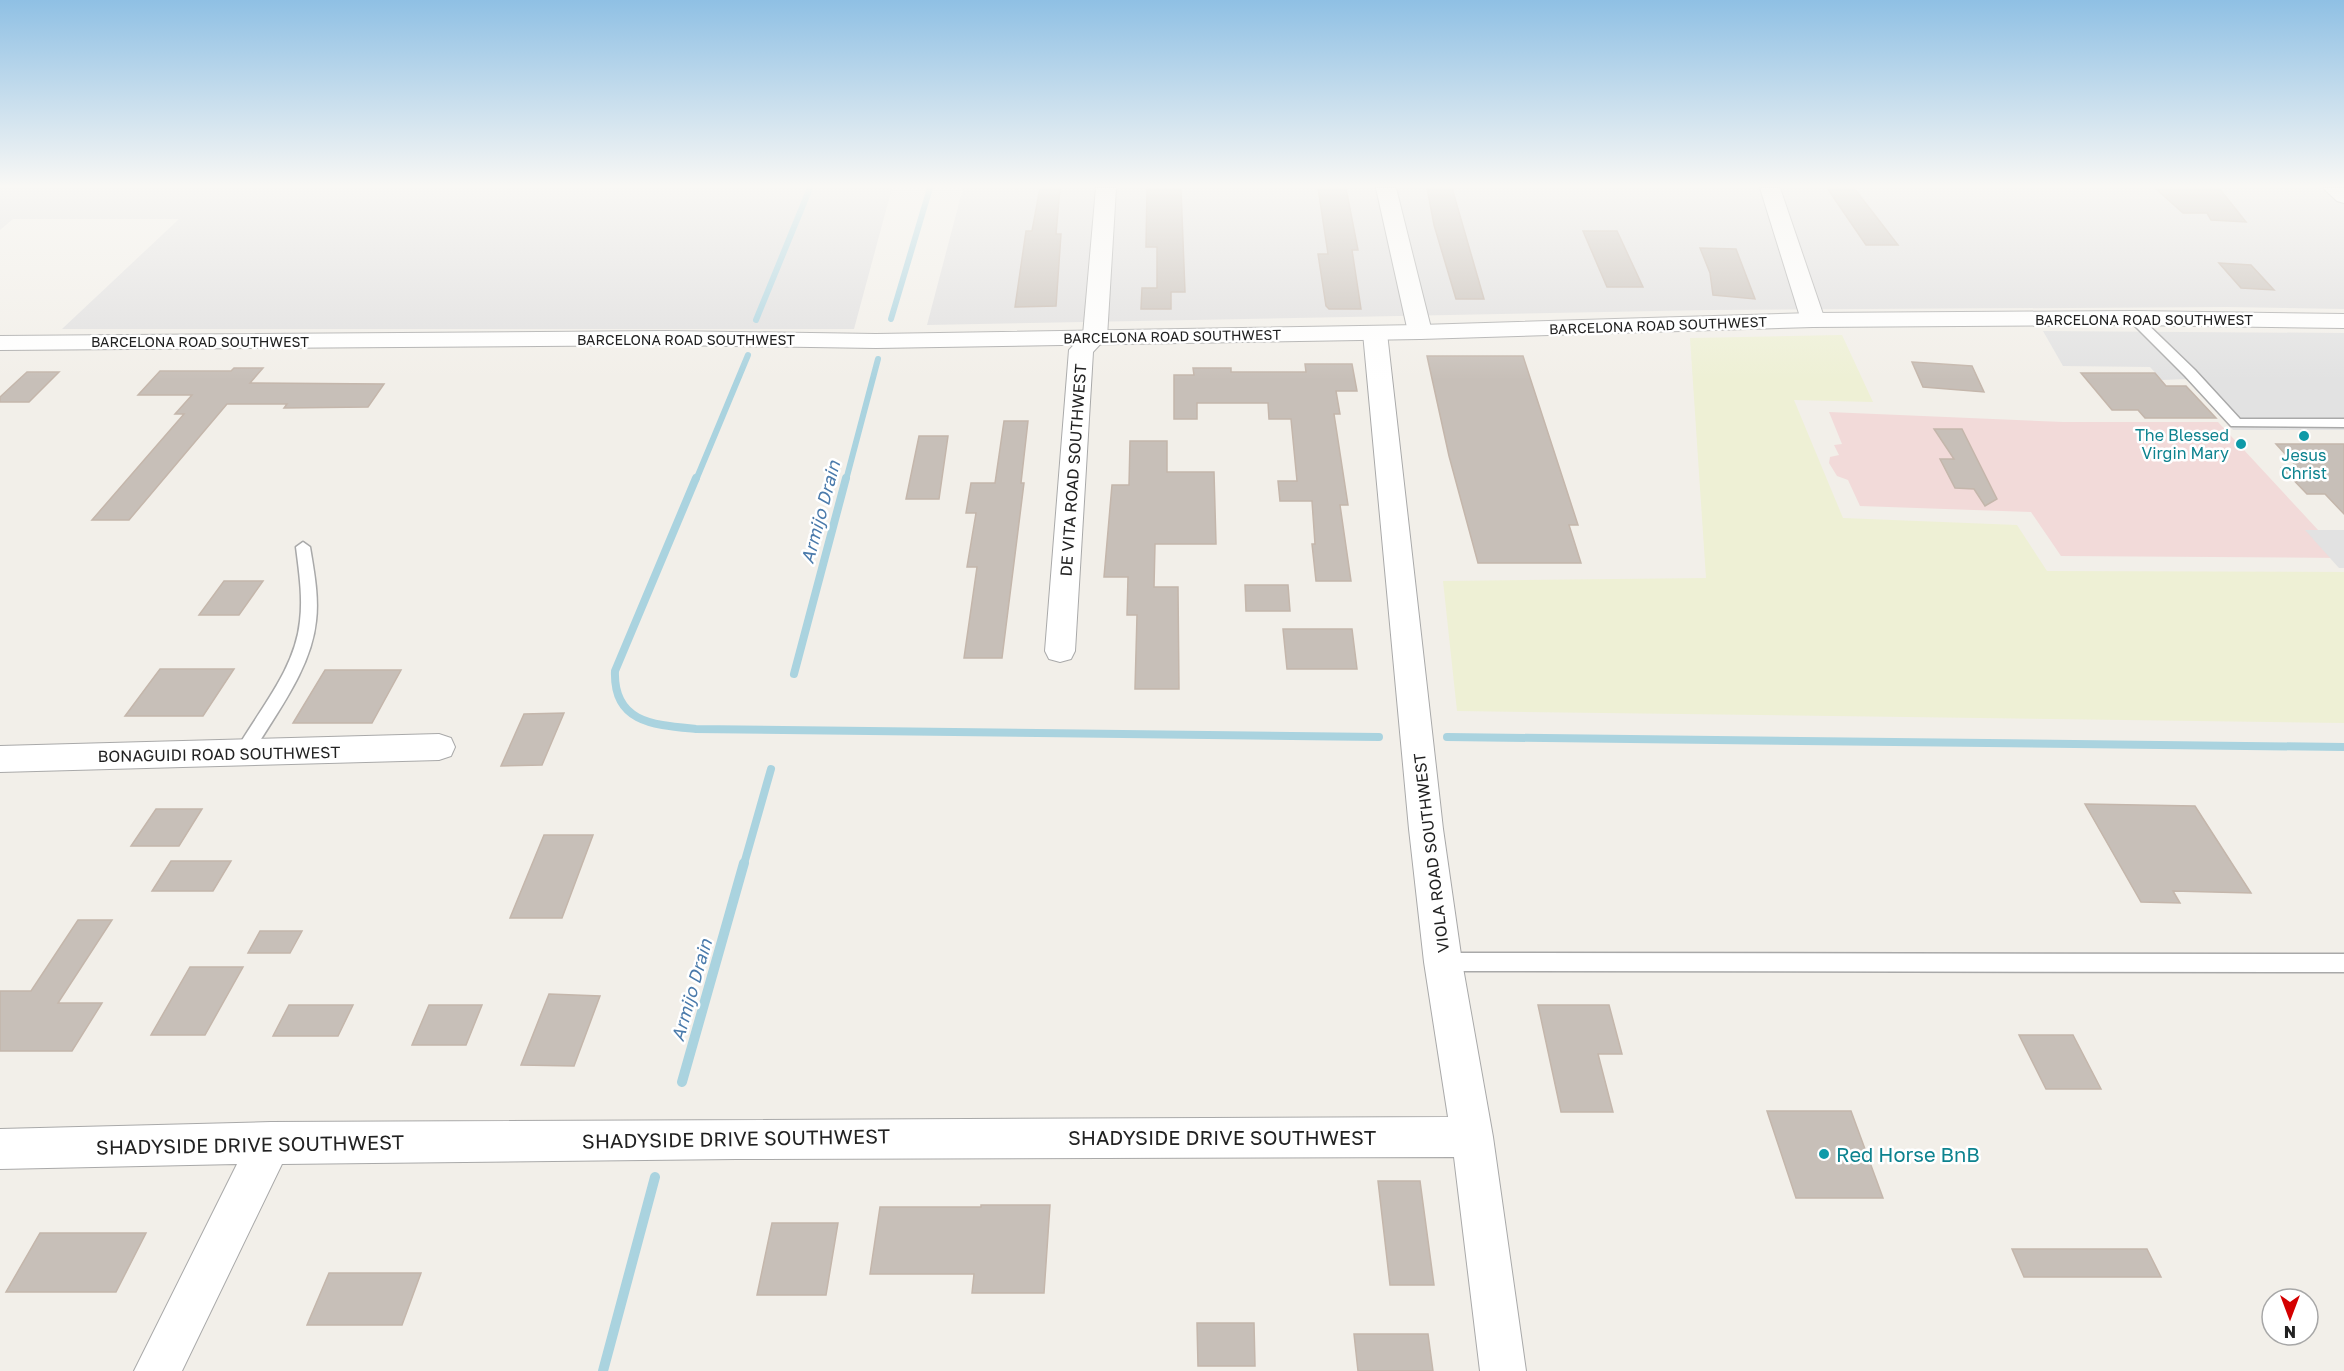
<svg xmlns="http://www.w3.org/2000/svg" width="2344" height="1371" font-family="'Golos Text',sans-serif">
<rect width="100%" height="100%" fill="#f2efe9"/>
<g fill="#e0dfdf">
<path d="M0 188H892L854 329H62L179 219H13L0 230Z"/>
<path d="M963 188H2344V309L2227 307 1711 310 927 325Z"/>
</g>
<path fill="#f2dad9" d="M1829 412 2063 422H2218L2344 558 2061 556 2031 512 1860 506 1848 480 1837 476 1829 463 1830 457 1839 455 1834 445 1842 444Z"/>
<path fill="#eef0d5" d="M1842 335 1873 402 1794 400 1843 518 2017 525 2047 571 2344 572V723L1457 711 1443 581 1706 578 1690 338Z"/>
<g fill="#e2e2e2">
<path d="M2043 331 2344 333V430H2233L2187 379 2162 380 2150 367 2063 366Z"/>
<path d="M2305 530H2344V568H2339Z"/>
</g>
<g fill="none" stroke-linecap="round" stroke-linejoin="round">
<g stroke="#aad3df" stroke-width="6">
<path d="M891 319 930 188"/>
<path d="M756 320 810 188"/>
<path d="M696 480 748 355"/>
<path d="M846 480 878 359"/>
</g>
<g stroke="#aad3df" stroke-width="8">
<path d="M696 478 615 671C613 723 654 725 696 729L1379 737"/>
<path d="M794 674 846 478"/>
<path d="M1447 737 2344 747"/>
<path d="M744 864 771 769"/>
</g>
<g stroke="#aad3df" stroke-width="10">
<path d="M682 1082 744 863"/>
<path d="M603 1371 655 1177"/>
</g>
</g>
<g fill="#c7bfb8" stroke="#c4b6ab" stroke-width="1.5">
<path d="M1040 188H1060L1056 234H1061L1056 306 1015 307 1026 231H1032Z"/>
<path d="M1147 188 1181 189 1185 292H1171V309H1141L1142 288H1157V247H1146Z"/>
<path d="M1318 188H1346L1358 250H1352L1361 309H1329L1326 306 1318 254H1328Z"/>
<path d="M1427 188H1452L1484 299H1456L1434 225Z"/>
<path d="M1827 188H1854L1898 245H1866Z"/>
<path d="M2155 188H2219L2246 222 2211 220 2207 213H2183Z"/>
<path d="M1583 231H1617L1643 287H1607Z"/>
<path d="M1700 248 1736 249 1755 299 1713 295 1710 273Z"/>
<path d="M2219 263 2251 265 2274 290 2241 288Z"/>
<path d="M1427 356H1523L1578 525H1569L1581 563H1478L1449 456Z"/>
<path d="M1912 362 1972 366 1984 392 1923 387Z"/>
<path d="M1305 364H1352L1357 391H1336L1340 414H1334L1348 505H1340L1351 581H1316L1312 544H1315L1312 501H1280L1278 481H1297L1291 419H1269L1268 403H1197V419H1174V375H1194L1193 368H1231V372H1306Z"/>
<path d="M234 368H263L250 383 384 384 368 407 284 408 287 404H227L129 520H92L184 414H175L192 395H138L160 371H231Z"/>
<path d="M27 372H59L29 402H0V397Z"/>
<path d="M2081 373H2155L2166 386H2186L2216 418H2145L2138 410H2112Z"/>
<path d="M1004 421H1028L1021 483H1024L1002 658H964L977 567H967L976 513H966L971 483H995Z"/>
<path d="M1934 429H1962L1997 499 1985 506 1974 489 1955 488 1940 459H1954Z"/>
<path d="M919 436H948L939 499H906Z"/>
<path d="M1130 441H1167V472H1214L1216 544H1155L1154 587H1178L1179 689H1135L1137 615H1127L1128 577H1104L1112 485H1129Z"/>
<path d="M2276 444H2344V514L2325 494H2307L2282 468H2298Z"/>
<path d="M224 581H263L239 615H199Z"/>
<path d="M1245 585H1288L1290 611H1246Z"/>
<path d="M1283 629H1352L1357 669H1287Z"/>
<path d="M160 669H234L203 716H125Z"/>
<path d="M325 670H401L372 723H293Z"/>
<path d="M564 713 542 765 501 766 524 714Z"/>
<path d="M2085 804 2195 806 2251 893 2173 891 2180 903 2141 902Z"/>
<path d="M156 809H202L179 846H131Z"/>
<path d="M544 835H593L562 918H510Z"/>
<path d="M171 861H231L213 891H152Z"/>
<path d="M78 920H112L58 1003H102L72 1051H0V991H31Z"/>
<path d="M260 931H302L290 953H248Z"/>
<path d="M190 967H243L205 1035H151Z"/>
<path d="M549 994 600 996 574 1066 521 1065Z"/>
<path d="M289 1005H353L338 1036H273Z"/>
<path d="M429 1005H482L466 1045H412Z"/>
<path d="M1538 1005H1609L1622 1054H1598L1613 1112H1561Z"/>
<path d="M2019 1035H2073L2101 1089H2046Z"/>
<path d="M1767 1111H1851L1883 1198H1796Z"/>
<path d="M1378 1181H1420L1434 1285H1390Z"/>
<path d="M981 1205H1050L1044 1293H972L974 1274H870L880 1207H981Z"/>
<path d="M772 1223H838L826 1295H757Z"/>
<path d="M40 1233H146L116 1292H6Z"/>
<path d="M2012 1249H2147L2161 1277H2024Z"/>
<path d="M329 1273H421L402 1325H307Z"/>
<path d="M1197 1323H1254L1255 1366H1198Z"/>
<path d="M1354 1334H1428L1433 1371H1358Z"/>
</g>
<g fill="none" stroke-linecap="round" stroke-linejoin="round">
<g stroke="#a9a9a9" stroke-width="3">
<g id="service">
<path d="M2134 314 2138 315 2195 370 2240 419H2344V427L2231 426 2185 376 2130 321V315Z"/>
<path d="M303 542 310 547C314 571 319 597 316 621 311 671 273 717 249 759L243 761 237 759 234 754C257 712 295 671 300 621 303 597 299 571 296 547Z"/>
<path d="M1443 953 2344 954V972L1443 971 1436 968 1433 962 1436 956Z"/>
</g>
</g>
<g stroke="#a9a9a9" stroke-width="2">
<g id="minor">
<path d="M1096 188H1116L1107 337 1093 352 1075 651 1071 659 1060 662 1049 659 1045 651 1069 350 1083 335Z"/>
<path d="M1376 188H1396L1432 332 1428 337 1420 339 1412 337 1408 332Z"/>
<path d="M1760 188H1780L1825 320 1821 325 1813 327 1805 325 1801 320Z"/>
<path d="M2323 188H2344V203L2337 201Z"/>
<path d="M1375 326 1383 328 1387 333 1443 829 1462 962 1493 1137 1526 1371H1480L1454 1157 736 1159 282 1164 182 1371H134L237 1164 0 1169V1129L271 1122 1448 1117 1424 962 1409 829 1363 333 1367 328Z"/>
<path d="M439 734 451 738 455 747 451 756 439 760 0 772V746Z"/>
</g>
</g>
<g stroke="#a9a9a9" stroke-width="2">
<path id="tertiary" d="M2134 311 2344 314V328L2134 325 1813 327 1420 339 876 348 667 345 0 350V336L667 331 876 334 1420 325 1813 313Z"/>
</g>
<use href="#service" fill="#fff" fill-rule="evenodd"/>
<use href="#minor" fill="#fff" fill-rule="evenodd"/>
<use href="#tertiary" fill="#fff" fill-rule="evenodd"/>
</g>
<linearGradient id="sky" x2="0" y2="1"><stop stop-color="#8fc0e4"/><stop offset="0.49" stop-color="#f9f8f5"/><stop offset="1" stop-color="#f9f8f5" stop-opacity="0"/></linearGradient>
<rect width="2344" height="380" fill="url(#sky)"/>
<g fill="#0f9aa8" stroke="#fff" stroke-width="2">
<circle cx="2304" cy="436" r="6"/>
<circle cx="2241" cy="444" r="6"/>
<circle cx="1824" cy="1154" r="6"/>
</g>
<g text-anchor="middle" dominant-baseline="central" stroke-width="5" stroke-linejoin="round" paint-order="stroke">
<g font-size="14" fill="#222" stroke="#fff">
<text x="2144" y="319">BARCELONA ROAD SOUTHWEST</text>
<text transform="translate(1658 325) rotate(-2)">BARCELONA ROAD SOUTHWEST</text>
<text transform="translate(1172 336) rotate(-1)">BARCELONA ROAD SOUTHWEST</text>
<text x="686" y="339">BARCELONA ROAD SOUTHWEST</text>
<text x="200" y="341">BARCELONA ROAD SOUTHWEST</text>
</g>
<g font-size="16" fill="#0d838f" stroke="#fff" text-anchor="end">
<text x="2229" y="435">The Blessed<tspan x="2229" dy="18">Virgin Mary</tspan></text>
<text x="2304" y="455" text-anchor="middle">Jesus<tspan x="2304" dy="18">Christ</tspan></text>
</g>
<g font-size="16" fill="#222" stroke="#fff">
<text transform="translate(1073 470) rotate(-86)">DE VITA ROAD SOUTHWEST</text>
<text transform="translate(219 754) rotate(-1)">BONAGUIDI ROAD SOUTHWEST</text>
<text transform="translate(1431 853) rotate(-97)">VIOLA ROAD SOUTHWEST</text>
</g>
<g font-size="18" font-style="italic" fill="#4a7aab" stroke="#fff">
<text transform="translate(820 512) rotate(-75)">Armijo Drain</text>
<text transform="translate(691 990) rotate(-74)">Armijo Drain</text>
</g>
<g font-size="20" fill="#222" stroke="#fff">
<text x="1222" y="1137">SHADYSIDE DRIVE SOUTHWEST</text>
<text transform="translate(736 1138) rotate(-1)">SHADYSIDE DRIVE SOUTHWEST</text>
<text transform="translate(250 1144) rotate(-1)">SHADYSIDE DRIVE SOUTHWEST</text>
</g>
<g font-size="20" fill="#0d838f" stroke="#fff" text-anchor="start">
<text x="1836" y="1154">Red Horse BnB</text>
</g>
</g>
<g transform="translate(2290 1317) rotate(180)"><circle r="28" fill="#ffffff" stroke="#a7a7a7" stroke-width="1.5"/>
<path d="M0-4.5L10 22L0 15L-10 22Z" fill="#d40000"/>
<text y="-9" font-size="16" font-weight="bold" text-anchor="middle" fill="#222222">N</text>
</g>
</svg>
